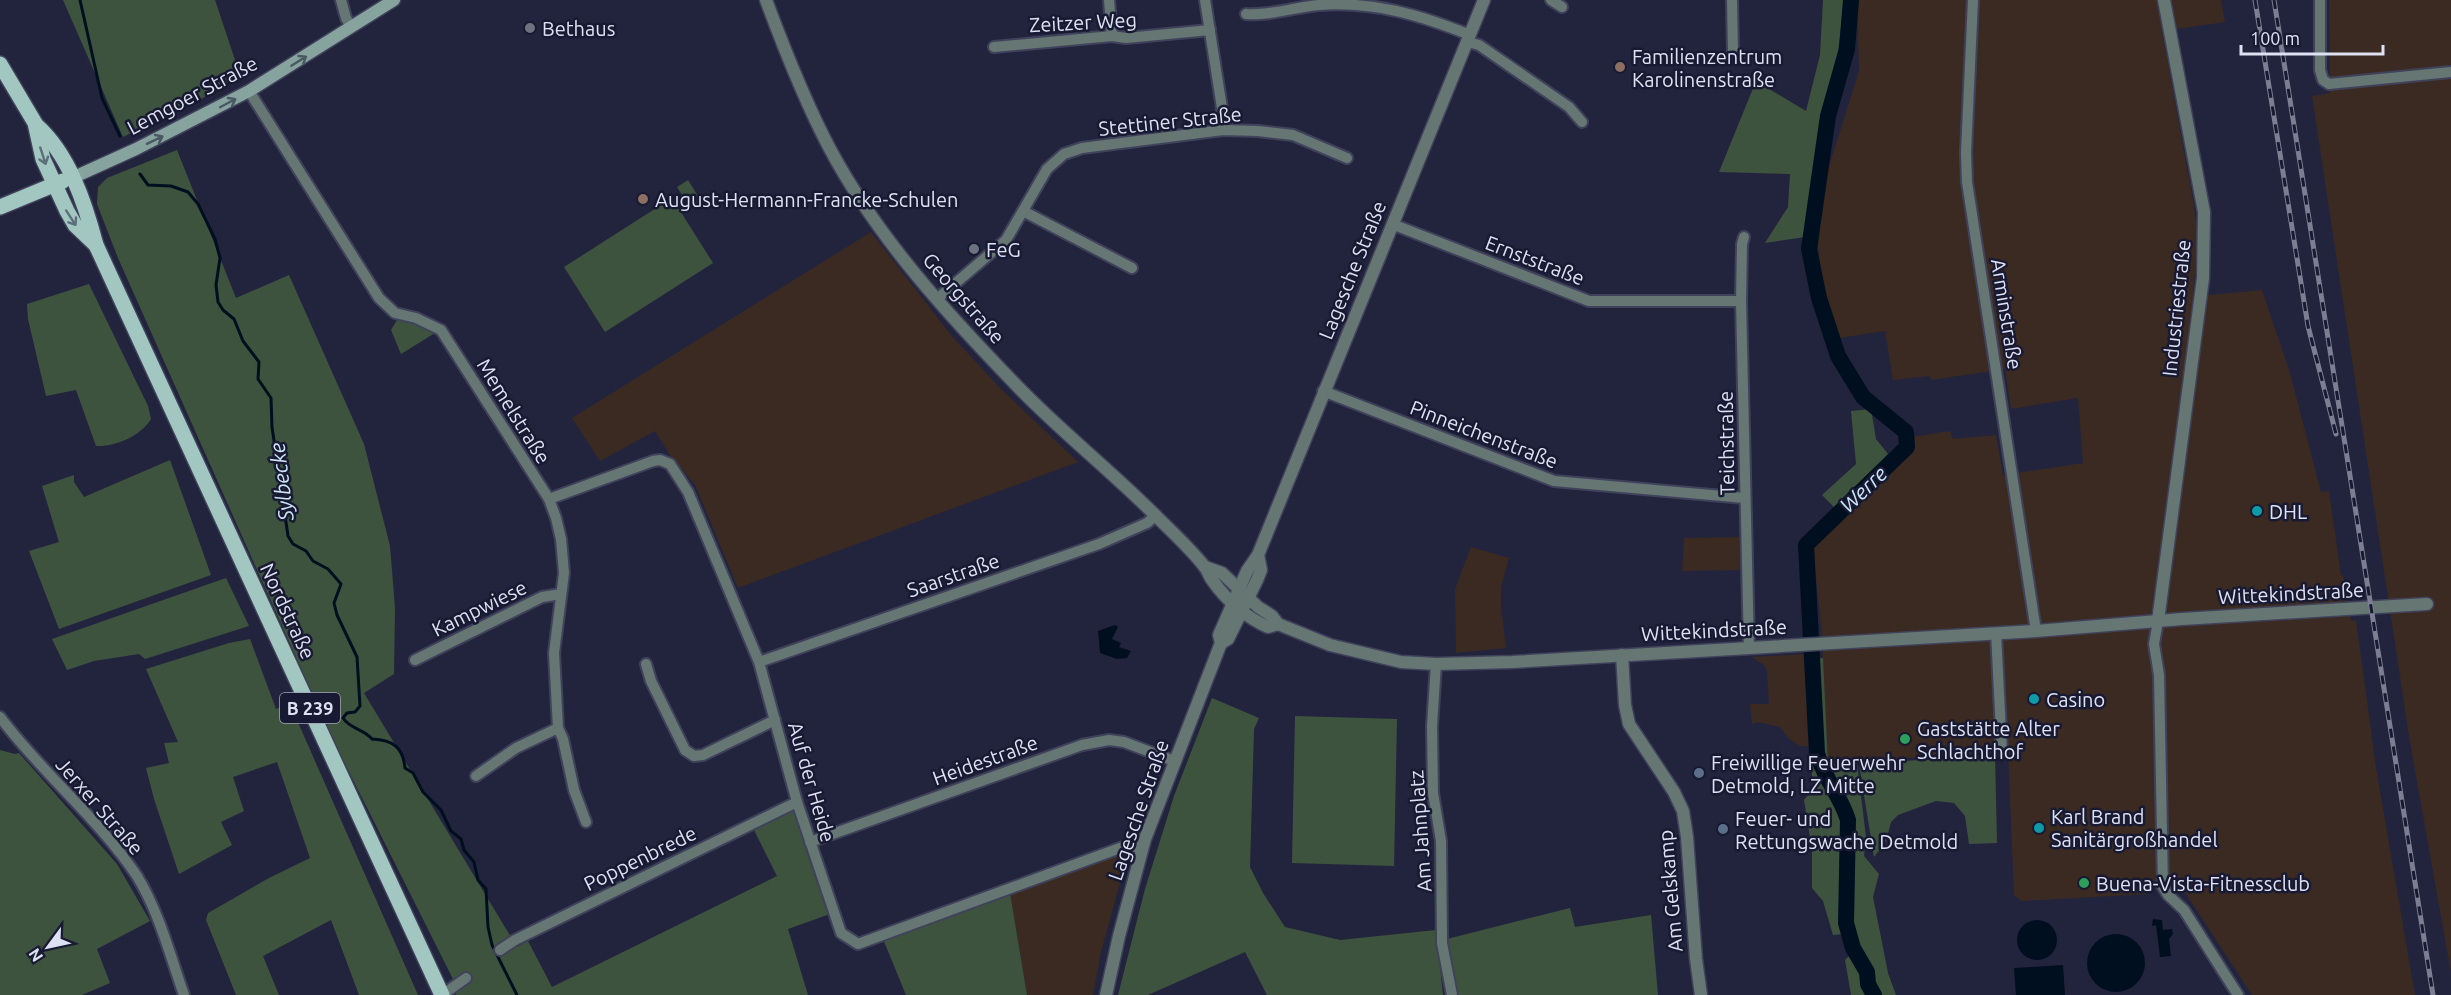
<svg xmlns="http://www.w3.org/2000/svg" width="2451" height="995" font-family="Ubuntu,sans-serif">
<rect width="100%" height="100%" fill="#22243e"/>
<g fill="#3b2a21">
<path d="M1857 0H2221L2225 22 2162 31 2194 206 2198 239 2193 294 2210 295 2262 290 2290 373 2321 492 2329 491 2341 575H2343L2351 621 2356 620 2376 768 2415 995H2252L2184 891 2156 887 2149 894 2022 901 2014 895 2008 751 1828 764 1821 626 1813 547 1815 542 1849 508 1859 503 1863 495 1891 466 1906 454 1914 453 1912 437 1950 431 1953 439 1996 435 2003 475 2083 463 2078 398 2011 409 2005 369 1931 380 1930 376 1893 380 1885 331 1839 338 1824 296 1814 214 1859 71Z"/>
<path d="M2329 0H2451V973L2409 736 2312 96 2330 93Z"/>
<path d="M871 232 951 335 1000 388 1078 462 738 588 695 485 670 455 655 431 600 461 572 418Z"/>
<path d="M1739 537 1740 570 1682 571 1684 538Z"/>
<path d="M1471 547 1509 558 1501 587V606L1506 648 1456 653 1455 589Z"/>
<path d="M1806 654V695L1810 746H1800L1789 739 1780 727 1757 722 1752 724 1750 704H1769L1767 670 1764 665 1752 657Z"/>
<path d="M1129 850 1101 952 1093 995H1027L1010 893Z"/>
</g>
<g fill="#3e533e">
<path d="M63 0H215L240 75 203 98 123 137Z"/>
<path d="M1823 0H1844L1838 52 1821 115 1805 237 1765 243 1788 207 1790 174 1719 172 1756 81 1806 111 1820 55Z"/>
<path d="M177 150 236 298 289 275 364 444 390 546 395 608 394 674 364 693 517 947 528 941 552 987 777 876 753 828 795 809 830 914 788 929 808 995H456L453 979 333 740 118 258 97 204 98 187 107 178Z"/>
<path d="M688 180 701 201 690 208 677 187Z"/>
<path d="M672 198 713 263 605 332 564 267Z"/>
<path d="M89 284 148 406 151 419C141 436 115 447 96 446L76 390 46 396 28 319 27 304Z"/>
<path d="M408 319 426 326 435 333 401 354 391 330 397 320Z"/>
<path d="M1871 409 1876 439 1888 454 1868 476 1849 491 1835 508 1822 495 1856 464 1851 411Z"/>
<path d="M170 460 211 575 59 629 29 551 59 542 42 486 74 475V482L84 497Z"/>
<path d="M226 578 249 626 145 659 139 654 94 661 67 670 52 639Z"/>
<path d="M250 639 276 709 286 705 293 711 418 995H359L331 920 263 956 279 995H236L206 920 208 913 269 878 310 858 277 762 233 777 244 811 221 822 232 845 179 874 154 799 146 768 169 763 164 743 178 742 146 669 229 643Z"/>
<path d="M1823 658 1828 763H1857L1866 837 1864 856 1879 874 1873 897 1888 973 1896 995H1851L1845 960 1849 956 1844 934 1833 935 1823 901 1812 888V850L1804 800 1813 789 1806 695V660Z"/>
<path d="M1212 698 1259 718 1254 729 1250 867 1263 893 1285 927 1340 940 1436 930 1443 995H1267L1245 952 1148 995H1118L1145 889 1174 796Z"/>
<path d="M1295 716 1397 719 1394 866 1292 863Z"/>
<path d="M0 750 15 754 19 753 117 864 150 921 97 949 110 983 82 995H0Z"/>
<path d="M1995 755 1997 843 1969 844 1965 816 1954 803 1936 801 1898 815 1891 822 1886 841 1874 857 1859 764Z"/>
<path d="M1010 893 1027 995H906L883 939Z"/>
<path d="M1570 908 1575 927 1651 915 1658 995H1456L1447 939Z"/>
</g>
<g fill="#000f1f">
<path d="M1115 625 1118 627 1112 639 1121 643 1119 647 1131 651 1127 658 1117 659 1100 653 1098 631Z"/>
<path d="M2153 919 2162 920 2163 930 2172 929 2173 934 2169 939 2171 956 2160 957 2156 925 2152 926Z"/>
<circle cx="2037" cy="940" r="20"/>
<circle cx="2116" cy="963" r="29"/>
<path d="M2063 965 2065 995H2016L2014 968Z"/>
</g>
<g fill="none" stroke-linecap="round" stroke-linejoin="round">
<g stroke="#000f1f" stroke-width="3">
<path d="M80 0 102 98 120 136"/>
<path d="M140 174 148 185 171 186 188 192 198 204 215 239 220 258 216 285 218 302 223 310 234 319 243 341 259 362 258 379 271 398 272 427 288 536 293 544 306 551 313 561 328 569 341 584 334 603 337 615 357 657 360 706 355 712 347 713 343 718C350 729 364 729 372 739 393 740 403 747 405 768L413 773 423 792 441 810 451 831 461 839 464 850 474 862 478 880 486 889 488 927 492 945 517 995"/>
</g>
<path stroke="#000f1f" stroke-width="16" d="M1851 0 1847 49 1828 116 1809 249 1819 298 1838 356 1863 397 1906 432 1907 447 1806 545 1817 753C1824 779 1841 796 1848 820L1846 923 1853 948 1867 972 1868 984 1874 995"/>
<g stroke="#40425b" stroke-width="14">
<g id="minor">
<path d="M341 0 346 18 351 27"/>
<path d="M1109 0 1112 36"/>
<path d="M1205 0 1222 108 1223 130"/>
<path d="M1551 0 1562 7"/>
<path d="M1732 0 1733 53"/>
<path d="M1973 0 1966 153 1967 182 2036 631"/>
<path d="M2320 0V70L2323 80 2329 84 2451 72"/>
<path d="M1246 14C1270 16 1295 7 1319 5 1374 1 1420 15 1470 35"/>
<path d="M1468 42 1479 45 1569 107 1582 122"/>
<path d="M994 47 1112 36 1126 38 1210 30"/>
<path d="M249 91 379 298 395 313 416 318 441 330 549 499 556 518 561 539 564 573 554 653 558 728 563 739 574 790 586 822"/>
<path d="M1023 211 1132 268"/>
<path d="M1392 224 1589 301H1741"/>
<path d="M1744 237 1742 244 1741 301 1749 648"/>
<path d="M937 299 1006 240 1047 169 1064 154 1082 148 1223 130 1258 131 1293 135 1347 158"/>
<path d="M1323 391 1554 481 1745 498"/>
<path d="M549 499 653 461 660 460 670 464 688 492 759 662 797 802 841 933 858 944 1120 848 1131 846 1142 848"/>
<path d="M2158 621 2154 644 2159 675 2163 887 2168 895 2184 910 2238 995"/>
<path d="M1996 633 2002 752"/>
<path d="M415 660 542 597 561 594"/>
<path d="M759 662 1099 544 1147 523 1156 515"/>
<path d="M646 664 651 681 685 750 694 756 703 755 775 720"/>
<path d="M1436 664 1432 726 1433 793 1441 841 1442 943 1452 995"/>
<path d="M0 717C42 773 98 818 137 876 159 912 170 955 184 995"/>
<path d="M476 776 516 748 558 728"/>
<path d="M810 842 1082 745 1109 740 1124 742 1174 761"/>
<path d="M500 950 515 940 797 802"/>
<path d="M442 995 466 978"/>
</g>
</g>
<g stroke="#40425b" stroke-width="15">
<g id="tertiary">
<path d="M766 0C785 51 805 102 830 149 878 239 951 318 1021 390 1063 433 1111 471 1154 514 1170 530 1189 547 1204 566 1208 570 1209 577 1213 581 1226 600 1247 618 1268 627L1278 624"/>
<path d="M1205 567 1222 573 1258 607 1272 616 1278 624 1330 645 1401 662 1436 664 1512 662 2036 631 2182 619 2427 604"/>
<path d="M2158 621 2203 278 2204 212 2164 0"/>
<path d="M1221 643 1228 639 1257 580 1261 570 1258 555"/>
<path d="M1622 655 1625 705 1629 724 1674 792 1683 811 1687 837 1696 959 1701 995"/>
<path d="M1106 995 1119 936 1145 839 1221 643 1219 635 1247 571 1258 555 1484 0"/>
</g>
</g>
<g stroke="#40425b" stroke-width="15">
<path id="secondary" d="M72 178 136 149 249 91 394 0"/>
</g>
<g stroke="#40425b" stroke-width="18">
<g id="primary">
<path d="M0 64 35 123 43 159 67 211 75 225 96 245"/>
<path d="M36 125C69 154 85 203 96 245L442 995"/>
<path d="M0 207 63 181"/>
</g>
</g>
<use href="#minor" stroke="#657673" stroke-width="10"/>
<use href="#tertiary" stroke="#657673" stroke-width="12"/>
<use href="#secondary" stroke="#87a39e" stroke-width="12"/>
<use href="#primary" stroke="#a2c6c0" stroke-width="15"/>
<g stroke="#7c7e94" stroke-width="5">
<g id="rail">
<path d="M2255 0 2308 326 2336 434"/>
<path d="M2274 0 2433 995"/>
</g>
</g>
<use href="#rail" stroke="#181a33" stroke-width="3" stroke-dasharray="9" stroke-linecap="butt"/>
</g>
<defs><path id="oneway-shaft" d="M-6 0H5M1.5-3L5.5 0L1.5 3" fill="none" stroke-width="1.6" stroke-linecap="round" stroke-linejoin="round" transform="scale(1.5)"/></defs>
<g stroke="#4a5863">
<use href="#oneway-shaft" transform="translate(299 61) rotate(-32)"/>
<use href="#oneway-shaft" transform="translate(228 103) rotate(-28)"/>
<use href="#oneway-shaft" transform="translate(155 140) rotate(-26)"/>
</g>
<g stroke="#5d707a">
<use href="#oneway-shaft" transform="translate(43 156) rotate(72)"/>
<use href="#oneway-shaft" transform="translate(71 218) rotate(57)"/>
</g>
<g fill="#6b7280" stroke="#181a33" stroke-width="2">
<circle cx="530" cy="28" r="6"/>
<circle cx="974" cy="249" r="6"/>
</g>
<g fill="#8d6e63" stroke="#181a33" stroke-width="2">
<circle cx="1620" cy="67" r="6"/>
<circle cx="643" cy="199" r="6"/>
</g>
<g fill="#0f9aa8" stroke="#181a33" stroke-width="2">
<circle cx="2257" cy="511" r="6"/>
<circle cx="2034" cy="699" r="6"/>
<circle cx="2039" cy="828" r="6"/>
</g>
<g fill="#2e9e5b" stroke="#181a33" stroke-width="2">
<circle cx="1905" cy="739" r="6"/>
<circle cx="2084" cy="883" r="6"/>
</g>
<g fill="#5c6f8a" stroke="#181a33" stroke-width="2">
<circle cx="1699" cy="773" r="6"/>
<circle cx="1723" cy="829" r="6"/>
</g>
<g text-anchor="middle" dominant-baseline="central" stroke-width="5" stroke-linejoin="round" paint-order="stroke">
<rect fill="#181a33" stroke="#a3a5b9" stroke-width="1.5" x="280" y="693" width="60" height="30" rx="4.5"/>
<g font-size="18" font-weight="bold" fill="#dee1f2">
<text x="310" y="708">B 239</text>
</g>
<g font-size="20" fill="#dee1f2" stroke="#181a33">
<text transform="translate(1083 22) rotate(-3)">Zeitzer Weg</text>
<text transform="translate(192 95) rotate(-28)">Lemgoer Straße</text>
<text transform="translate(1170 121) rotate(-6)">Stettiner Straße</text>
<text transform="translate(1535 260) rotate(21)">Ernststraße</text>
<text transform="translate(1352 270) rotate(-68)">Lagesche Straße</text>
<text transform="translate(964 298) rotate(49)">Georgstraße</text>
<text transform="translate(2176 308) rotate(-84)">Industriestraße</text>
<text transform="translate(2007 314) rotate(81)">Arminstraße</text>
<text transform="translate(514 411) rotate(58)">Memelstraße</text>
<text transform="translate(1484 434) rotate(21)">Pinneichenstraße</text>
<text transform="translate(1726 443) rotate(-91)">Teichstraße</text>
<text transform="translate(953 575) rotate(-19)">Saarstraße</text>
<text transform="translate(2291 593) rotate(-3)">Wittekindstraße</text>
<text transform="translate(479 608) rotate(-26)">Kampwiese</text>
<text transform="translate(288 611) rotate(65)">Nordstraße</text>
<text transform="translate(1714 630) rotate(-3)">Wittekindstraße</text>
<text transform="translate(985 760) rotate(-20)">Heidestraße</text>
<text transform="translate(812 782) rotate(74)">Auf der Heide</text>
<text transform="translate(100 806) rotate(49)">Jerxer Straße</text>
<text transform="translate(1138 810) rotate(-71)">Lagesche Straße</text>
<text transform="translate(1420 831) rotate(-94)">Am Jahnplatz</text>
<text transform="translate(640 858) rotate(-26)">Poppenbrede</text>
<text transform="translate(1670 891) rotate(-95)">Am Gelskamp</text>
</g>
<g font-size="20" fill="#dee1f2" stroke="#181a33" text-anchor="start">
<text x="542" y="28">Bethaus</text>
<text x="1632" y="56">Familienzentrum<tspan x="1632" dy="23">Karolinenstraße</tspan></text>
<text x="655" y="199">August-Hermann-Francke-Schulen</text>
<text x="986" y="249">FeG</text>
<text x="2269" y="511">DHL</text>
<text x="2046" y="699">Casino</text>
<text x="1917" y="728">Gaststätte Alter<tspan x="1917" dy="23">Schlachthof</tspan></text>
<text x="1711" y="762">Freiwillige Feuerwehr<tspan x="1711" dy="23">Detmold, LZ Mitte</tspan></text>
<text x="2051" y="816">Karl Brand<tspan x="2051" dy="23">Sanitärgroßhandel</tspan></text>
<text x="1735" y="818">Feuer- und<tspan x="1735" dy="23">Rettungswache Detmold</tspan></text>
<text x="2096" y="883">Buena-Vista-Fitnessclub</text>
</g>
<g font-size="21" font-style="italic" fill="#cce5f6" stroke="#181a33">
<text transform="translate(281 482) rotate(-97)">Sylbecke</text>
<text transform="translate(1863 489) rotate(-44)">Werre</text>
</g>
</g>
<g transform="translate(48 947) rotate(237)" stroke="#181a33" stroke-width="4.5" paint-order="stroke">
<path d="M0-4.5L10 22L0 15L-10 22Z" fill="#dee1f2"/>
<text y="-9" font-size="16" font-weight="bold" text-anchor="middle" fill="#dee1f2">N</text>
</g>
<path d="M2241 45v9h142v-9" fill="none" stroke="#dee1f2" stroke-width="3"/>
<text x="2250" y="45" font-size="18" fill="#dee1f2" stroke="#181a33" stroke-width="4.5" paint-order="stroke">100 m</text>
</svg>
